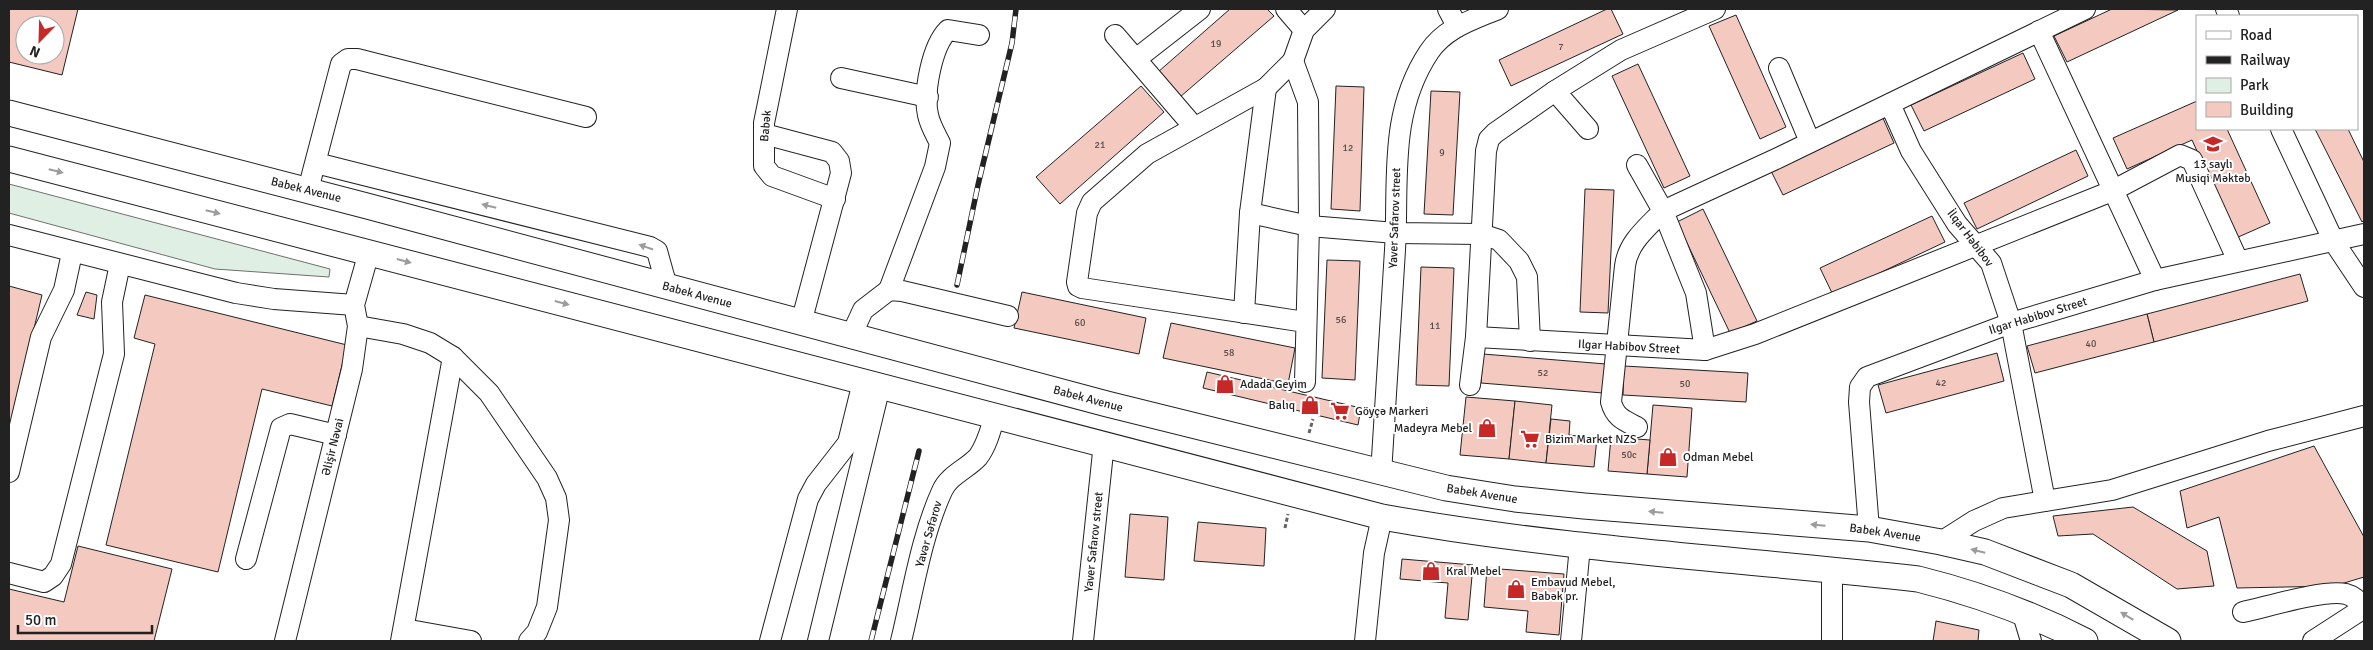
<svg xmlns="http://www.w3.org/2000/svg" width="2373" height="650" font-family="Signika,sans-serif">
<rect width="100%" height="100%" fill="#fff"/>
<path fill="#e0efe3" stroke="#6f6f6f" d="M9 184 330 269 329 277 215 269 9 213Z"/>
<g fill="#f3c9c0" stroke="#222" fill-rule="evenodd">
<path d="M9 9H78L62 75 9 62ZM25 25H55V55H25Z"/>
<path d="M1230 9H1267L1274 16 1180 97 1158 72Z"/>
<path d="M1607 9H1611L1623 34 1511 86 1499 60Z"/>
<path d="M2112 9 2178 10 2067 62 2054 36Z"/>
<path d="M1736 15 1786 127 1760 139 1709 26Z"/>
<path d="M2023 53 2035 79 1924 131 1911 105Z"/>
<path d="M1638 64 1690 176 1664 188 1612 76Z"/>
<path d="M1141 86 1164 112 1060 204 1036 177Z"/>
<path d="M1336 86 1364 87 1360 211 1331 209Z"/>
<path d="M1431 91 1460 92 1453 215 1424 214Z"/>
<path d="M2197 101V129H2227L2270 223 2236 238 2192 140 2127 169 2113 138Z"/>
<path d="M1882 116 1894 143 1783 195 1770 169Z"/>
<path d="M2315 129H2348L2364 162V220L2362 222Z"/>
<path d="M2076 150 2088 176 1977 229 1964 203Z"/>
<path d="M1585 189 1614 190 1608 313 1580 312Z"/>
<path d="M1703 209 1757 321 1730 333 1677 222Z"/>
<path d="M1932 216 1945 242 1833 295 1820 268Z"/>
<path d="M1327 260 1360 261 1355 380 1322 378Z"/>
<path d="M1421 267 1454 268 1449 386 1416 385Z"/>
<path d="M2300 274 2308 301 2154 342 2147 314Z"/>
<path d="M9 286 42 295 9 433Z"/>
<path d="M86 292 97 295 94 319 77 315Z"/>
<path d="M1022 292 1146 318 1139 354 1014 328Z"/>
<path d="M145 295 347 345 332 406 262 389 218 572 106 545 155 344 134 338Z"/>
<path d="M2147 314 2154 342 2035 373 2027 346Z"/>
<path d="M1171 323 1295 348 1288 384 1163 358Z"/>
<path d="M1997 353 2004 381 1886 413 1878 385Z"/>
<path d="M1483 354 1606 364 1603 393 1481 383Z"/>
<path d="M1624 366 1748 373 1746 402 1623 395Z"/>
<path d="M1207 372 1361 408 1358 425 1203 388Z"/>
<path d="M1466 397 1515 401 1509 459 1460 455Z"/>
<path d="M1515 401 1552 405 1546 463 1509 459Z"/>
<path d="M1653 405 1692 408 1687 477 1647 474Z"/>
<path d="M1551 419 1570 421 1569 435 1597 438 1594 467 1546 463Z"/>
<path d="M1611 437 1650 440 1647 474 1608 471Z"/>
<path d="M2314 446 2364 537V577L2334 586 2237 588 2219 517 2187 528 2180 491Z"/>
<path d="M2133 507 2207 551 2214 586 2177 589 2093 534 2058 536 2053 516Z"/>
<path d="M1130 514 1168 517 1164 580 1125 577Z"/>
<path d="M1198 522 1266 528 1264 566 1194 561Z"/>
<path d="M78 546 172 569 154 641H9V589L64 602Z"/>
<path d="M1402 559 1473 565 1468 620 1445 618 1448 583 1400 579Z"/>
<path d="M1487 568 1564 574 1559 635 1526 632 1528 611 1484 607Z"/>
<path d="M1936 621 1979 630 1978 641H1933Z"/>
</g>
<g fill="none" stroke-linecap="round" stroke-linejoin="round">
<g stroke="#222" stroke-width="22">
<g id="minor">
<path d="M787 9 764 123V166L772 176 835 199"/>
<path d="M1286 9 1304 30"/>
<path d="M1448 9 1457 26"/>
<path d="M2226 9 2229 16"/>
<path d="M2039 31 2155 280"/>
<path d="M1115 35 1194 127"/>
<path d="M1136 59 1200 9"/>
<path d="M1293 61 1304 30 1325 9"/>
<path d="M1779 68 1810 142"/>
<path d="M841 78 928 97"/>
<path d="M1555 91 1588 129"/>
<path d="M1890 104 1911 151 1957 224 1991 263 2011 323 2045 501"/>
<path d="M2281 129 2334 242 2364 287"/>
<path d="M764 134 832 152 839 161 841 173 801 323"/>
<path d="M316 163 650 247 657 251 667 287"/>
<path d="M308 190 341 64 348 59H357L586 117"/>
<path d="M1250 213 1309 226 1396 233 1481 234 1499 240 1519 261 1527 277 1530 341"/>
<path d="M9 235 236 293 274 299 354 305"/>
<path d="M889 290 935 167 940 143C935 133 930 125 928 115 923 92 932 46 948 30L979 35"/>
<path d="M1244 313 1250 213 1266 88"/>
<path d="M358 326 403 334 430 343 453 357 489 393 547 478 556 498 559 520 547 607 537 632 529 641"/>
<path d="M851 336 863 310 889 290 902 291 1008 316"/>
<path d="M1476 337 1705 350 1755 334 2112 191 2180 155 2192 160 2238 261"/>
<path d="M1705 350 1696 293 1663 211 1778 158 2085 9"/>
<path d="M1305 382 1309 226 1308 102 1293 61 1266 88 1147 154 1092 202 1087 213 1077 282 1078 286 1082 288 1305 322"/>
<path d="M1470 385 1476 337 1486 151 1489 139 1495 133 1555 91 1621 50 1715 9"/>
<path d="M1637 427C1623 420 1615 417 1611 402L1625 266C1628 242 1648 227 1663 211L1637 165"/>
<path d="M9 472 41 337 64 290 72 253"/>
<path d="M1381 473C1386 399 1390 325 1395 250 1399 181 1388 114 1429 52 1445 28 1472 20 1498 9"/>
<path d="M1869 529 1859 402 1860 387 1867 377 2011 323 2155 280 2364 234"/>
<path d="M1941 542 1974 521 2003 508 2112 490 2268 441 2364 416"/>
<path d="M246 559 281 428 290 424 336 435"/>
<path d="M1832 570V641"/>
<path d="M9 573 44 582 53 576 61 564 114 354 112 302 120 264"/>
<path d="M2022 611 2031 641"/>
<path d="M2243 612C2267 607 2324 589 2346 594 2354 596 2359 602 2364 607"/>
<path d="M404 629 471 641"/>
<path d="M285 641 352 369 358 326 354 305 369 252"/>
<path d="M401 641 453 357"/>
<path d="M770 641 808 499 816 484 848 443 863 382"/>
<path d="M818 641 880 386"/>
<path d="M901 641C913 592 921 537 942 491 949 475 967 469 978 457 987 445 991 429 995 415"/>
<path d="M1083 641 1104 443"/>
<path d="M1365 641 1374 553 1382 517"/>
<path d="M1571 641 1580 546"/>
<path d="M2313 641 2364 608"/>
</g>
</g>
<g stroke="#222" stroke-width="27">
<g id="major">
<path d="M9 113 367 206 1107 404 1446 488 1515 499 1584 506 1869 529 1941 542 1985 552 2071 585 2168 641"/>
<path d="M9 159 1382 517C1559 549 1739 559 1918 579 1978 594 2031 613 2085 641"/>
</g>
</g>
<g stroke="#646464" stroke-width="3" stroke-dasharray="4 2.5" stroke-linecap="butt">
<path d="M1309 433 1313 419"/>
<path d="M1285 528 1288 514"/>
</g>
<use href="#minor" stroke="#fff" stroke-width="20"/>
<use href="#major" stroke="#fff" stroke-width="25"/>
<g stroke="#222" stroke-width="5.5">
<g id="rail">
<path d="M957 285 978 185 1012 43 1016 9"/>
<path d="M871 641 919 451"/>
</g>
</g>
<use href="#rail" stroke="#fff" stroke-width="4" stroke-dasharray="11" stroke-linecap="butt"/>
</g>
<defs><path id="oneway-solid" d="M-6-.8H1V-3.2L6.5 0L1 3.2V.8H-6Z" transform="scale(1.25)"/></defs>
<g fill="#9c9c9c">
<use href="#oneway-solid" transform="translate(56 171) rotate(14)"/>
<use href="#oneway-solid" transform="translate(489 206) rotate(-166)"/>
<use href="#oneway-solid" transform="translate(213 212) rotate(14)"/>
<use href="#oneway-solid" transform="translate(646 247) rotate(-161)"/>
<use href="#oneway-solid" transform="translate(404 261) rotate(15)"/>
<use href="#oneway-solid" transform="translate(562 303) rotate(15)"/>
<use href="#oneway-solid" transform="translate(1656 512) rotate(-175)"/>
<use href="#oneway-solid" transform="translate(1818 525) rotate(-175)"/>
<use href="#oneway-solid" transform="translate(1978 551) rotate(-166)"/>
<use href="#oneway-solid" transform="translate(2127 616) rotate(-149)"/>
</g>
<defs>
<g id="school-bare" transform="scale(1.5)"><path d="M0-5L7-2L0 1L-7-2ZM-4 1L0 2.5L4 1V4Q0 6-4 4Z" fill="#c62828" stroke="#fff" stroke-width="2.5" paint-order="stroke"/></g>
<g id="shop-bare" transform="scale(1.5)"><path d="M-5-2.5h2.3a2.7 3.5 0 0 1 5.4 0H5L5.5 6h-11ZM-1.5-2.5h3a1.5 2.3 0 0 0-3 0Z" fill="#c62828" stroke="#fff" stroke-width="2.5" paint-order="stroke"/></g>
<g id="supermarket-bare" transform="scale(1.5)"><path d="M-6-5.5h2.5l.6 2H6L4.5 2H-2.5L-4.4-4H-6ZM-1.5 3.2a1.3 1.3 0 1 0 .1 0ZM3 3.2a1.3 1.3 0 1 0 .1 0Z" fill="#c62828" stroke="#fff" stroke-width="2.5" paint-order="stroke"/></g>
</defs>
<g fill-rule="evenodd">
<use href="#school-bare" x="2213" y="144"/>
<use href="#shop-bare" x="1225" y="384"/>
<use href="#shop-bare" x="1310" y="405"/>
<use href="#supermarket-bare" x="1340" y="411"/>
<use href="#shop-bare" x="1487" y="428"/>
<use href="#supermarket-bare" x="1530" y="439"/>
<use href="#shop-bare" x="1668" y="457"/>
<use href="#shop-bare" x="1431" y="571"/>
<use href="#shop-bare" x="1516" y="589"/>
</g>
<g text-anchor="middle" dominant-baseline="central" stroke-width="4" stroke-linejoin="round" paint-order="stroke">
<g font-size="10" fill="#564c4a">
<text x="1216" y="44">19</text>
<text x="1561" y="47">7</text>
<text x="1100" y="145">21</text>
<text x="1348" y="148">12</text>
<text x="1442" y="153">9</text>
<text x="1341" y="320">56</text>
<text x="1080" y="323">60</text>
<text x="1435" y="326">11</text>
<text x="2091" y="344">40</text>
<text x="1229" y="353">58</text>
<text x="1543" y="373">52</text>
<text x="1941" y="383">42</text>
<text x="1685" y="384">50</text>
<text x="1629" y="455">50c</text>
</g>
<g font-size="12" fill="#222" stroke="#fff">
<text transform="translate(766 126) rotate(-85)">Babək</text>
<text transform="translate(306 190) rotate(14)">Babek Avenue</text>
<text transform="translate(1395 218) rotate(-88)">Yaver Safarov street</text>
<text transform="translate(1970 238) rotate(53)">İlqar Həbibov</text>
<text transform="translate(697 295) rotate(15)">Babek Avenue</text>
<text transform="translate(2038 316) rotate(-17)">Ilgar Habibov Street</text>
<text transform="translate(1629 347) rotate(3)">Ilgar Habibov Street</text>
<text transform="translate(1088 399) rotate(15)">Babek Avenue</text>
<text transform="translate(333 447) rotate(-76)">Əlişir Nəvai</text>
<text transform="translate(1482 494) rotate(9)">Babek Avenue</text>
<text transform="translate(1885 533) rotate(8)">Babek Avenue</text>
<text transform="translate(929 534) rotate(-74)">Yavər Səfərov</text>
<text transform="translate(1094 542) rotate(-84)">Yaver Safarov street</text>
</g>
<g font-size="12" fill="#222" stroke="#fff" text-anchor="start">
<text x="2213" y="164" text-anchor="middle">13 saylı<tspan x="2213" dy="14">Musiqi Məktəb</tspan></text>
<text x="1240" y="384">Adada Geyim</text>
<text x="1295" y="405" text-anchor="end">Balıq</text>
<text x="1355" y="411">Göyçə Markeri</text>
<text x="1472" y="428" text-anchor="end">Madeyra Mebel</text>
<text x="1545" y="439">Bizim Market NZS</text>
<text x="1683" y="457">Odman Mebel</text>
<text x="1446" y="571">Kral Mebel</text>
<text x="1531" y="582">Embavud Mebel,<tspan x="1531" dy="14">Babək pr.</tspan></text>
</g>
</g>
<rect width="2373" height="650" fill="none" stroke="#222222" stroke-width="20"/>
<rect x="2196" y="15" width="162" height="115" fill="#ffffff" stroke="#a7a7a7"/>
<rect x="2206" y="31" width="25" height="8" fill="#ffffff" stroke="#a7a7a7"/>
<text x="2240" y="40" font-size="15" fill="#222222">Road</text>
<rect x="2206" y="56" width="25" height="8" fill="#222222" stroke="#a7a7a7"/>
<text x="2240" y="65" font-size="15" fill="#222222">Railway</text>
<rect x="2206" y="78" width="25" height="15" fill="#e0efe3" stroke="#a7a7a7"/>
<text x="2240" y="90" font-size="15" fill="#222222">Park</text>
<rect x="2206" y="102" width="25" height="15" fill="#f3c9c0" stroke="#a7a7a7"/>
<text x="2240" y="115" font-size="15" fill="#222222">Building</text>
<g transform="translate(40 40) rotate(203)"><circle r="24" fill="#ffffff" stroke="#a7a7a7"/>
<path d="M0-4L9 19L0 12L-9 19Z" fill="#c62828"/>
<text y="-8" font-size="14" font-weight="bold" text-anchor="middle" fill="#222222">N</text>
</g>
<path d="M18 625v8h134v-8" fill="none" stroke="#222222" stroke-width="2.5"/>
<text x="25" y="625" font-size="15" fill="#222222" stroke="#ffffff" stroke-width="4" paint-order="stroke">50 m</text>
</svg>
